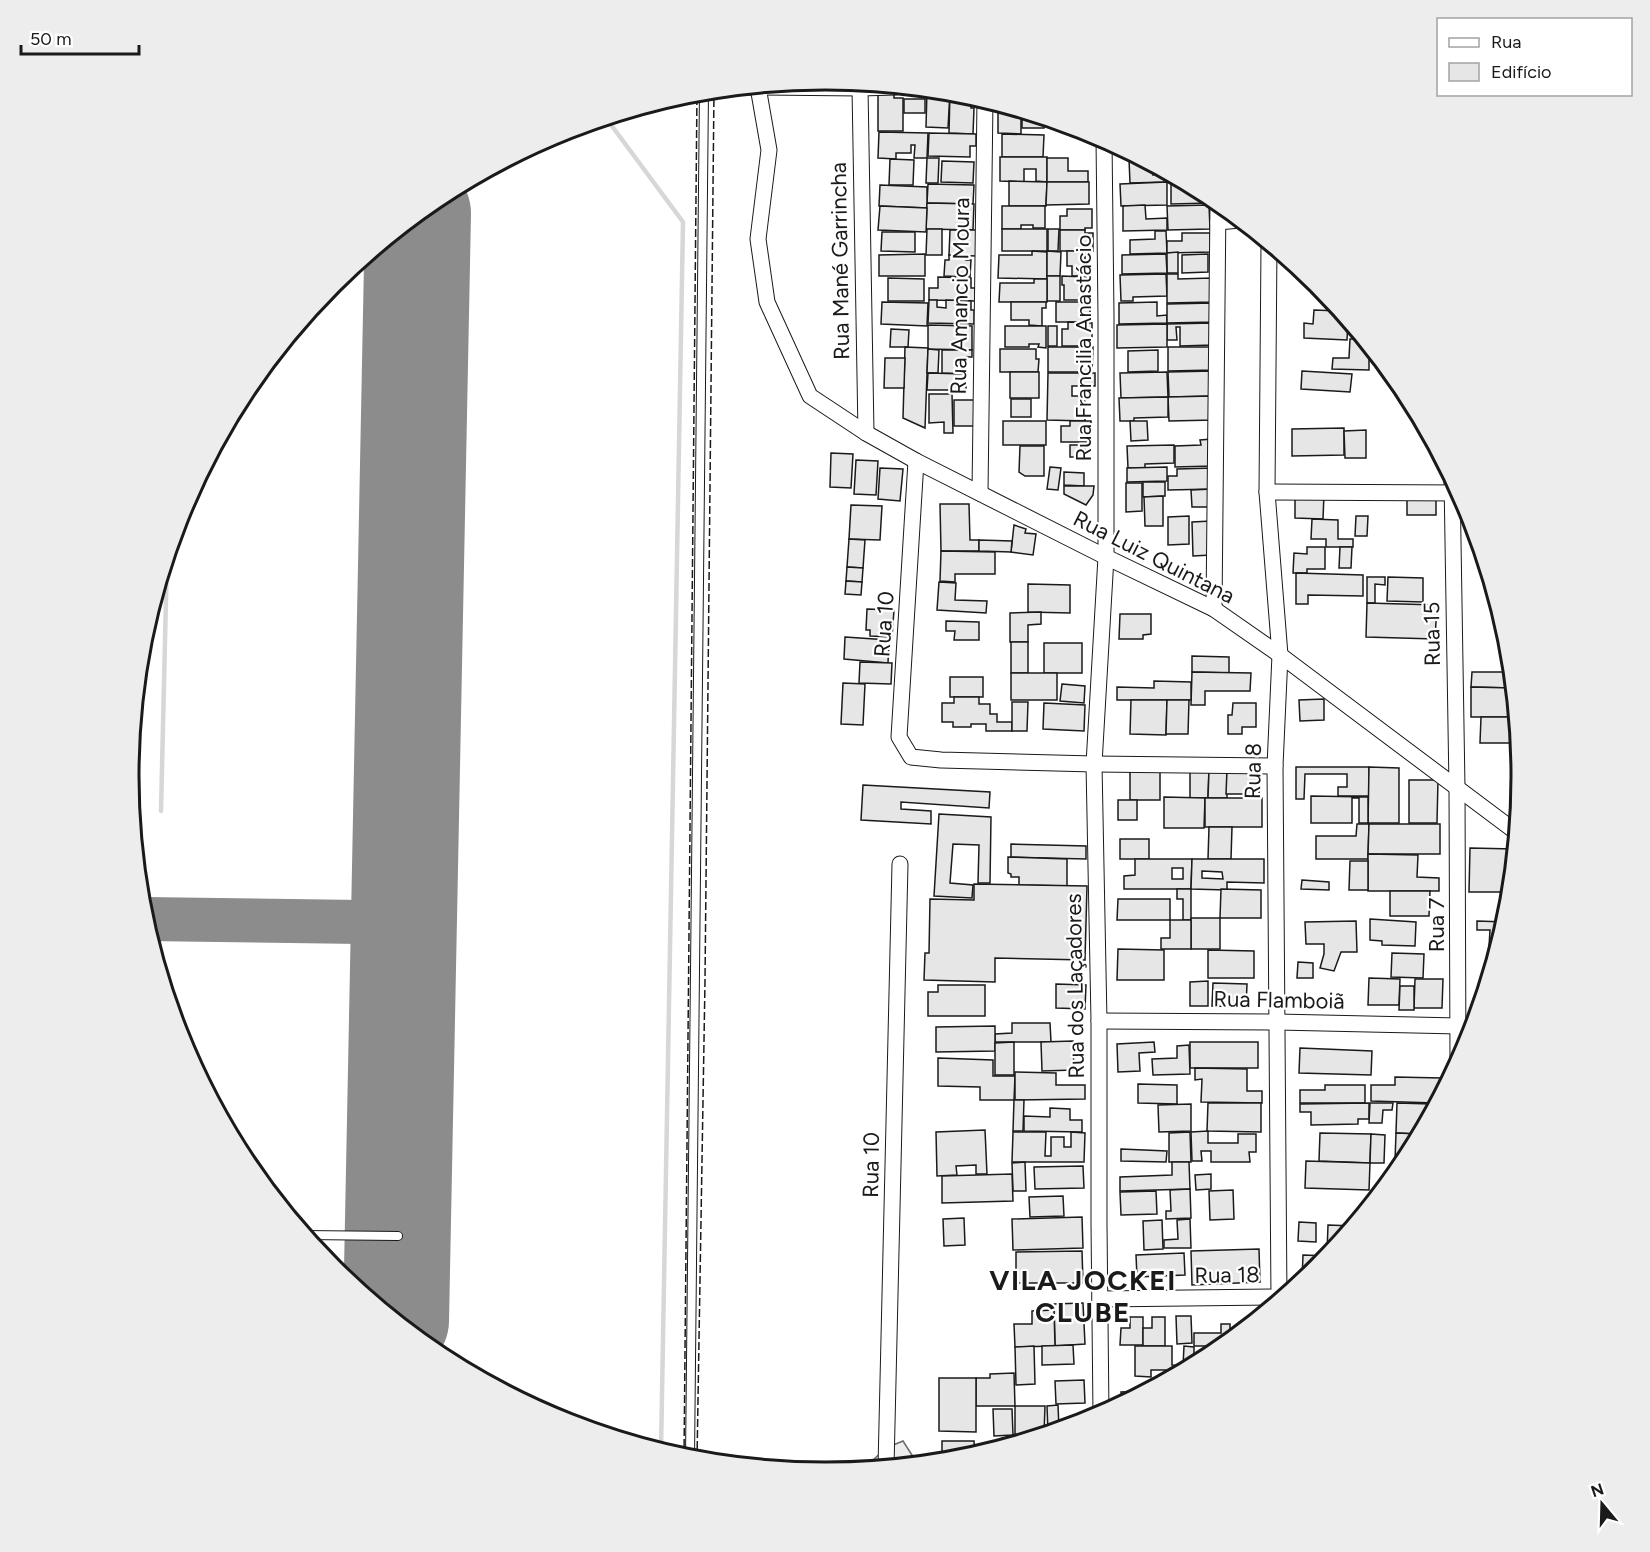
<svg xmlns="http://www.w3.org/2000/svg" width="1650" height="1552" font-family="Figtree,sans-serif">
<rect width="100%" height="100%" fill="#fff"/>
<path fill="#ededed" stroke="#6a6a6a" stroke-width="1.5" d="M903 1441 917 1463 873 1468V1460L886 1448Z"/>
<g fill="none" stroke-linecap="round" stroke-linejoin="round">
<g stroke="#d7d7d7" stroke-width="4.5">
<path d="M606 118 683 222 661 1451"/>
<path d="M161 811 167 556"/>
</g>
<g stroke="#8c8c8c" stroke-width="44">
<path d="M144 919 361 922C385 918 394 908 405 886"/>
<path d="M361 922C385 930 395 941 403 966"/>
</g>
<path stroke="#8c8c8c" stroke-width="106" d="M396 1321 418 213"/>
</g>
<g fill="#e6e6e6" stroke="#1a1a1a" stroke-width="1.5" fill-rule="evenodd">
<path d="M878 88H894V98H903V131H878Z"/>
<path d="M927 90 950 92 948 128 926 127Z"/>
<path d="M950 92 971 96V108H974L973 134 949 133Z"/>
<rect x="904" y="99" width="21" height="14"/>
<path d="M998 104 1021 111V134L998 133Z"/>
<path d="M1022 111 1045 118 1044 128H1022Z"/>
<path d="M879 132 928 133 927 158H914L915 145H911V153H896V159L878 158Z"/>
<path d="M929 133 976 134V146H970V157L928 156Z"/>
<path d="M1002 134 1044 135 1043 157H1002Z"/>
<path d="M1000 157H1047V182L1036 181V169H1024V182L1000 181Z"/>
<path d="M927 158H939L938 183H926Z"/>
<path d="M1047 158H1068V171H1088V182H1047Z"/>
<path d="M1140 158 1153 165V175L1156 174V167L1166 172V182L1130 183 1129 159Z"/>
<path d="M890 159 914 160 913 185H889Z"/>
<path d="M942 161 974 162 973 183 941 182Z"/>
<path d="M1009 181 1047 182 1046 206H1009Z"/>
<path d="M1047 182H1089V204L1046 205Z"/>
<path d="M1167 182V205L1121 206 1120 184Z"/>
<path d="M1186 183 1211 196V203L1171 204V184Z"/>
<path d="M928 184 974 185 973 204 927 203Z"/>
<path d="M880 185 927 187V208L879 206Z"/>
<path d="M927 203 974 204 973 230 926 229Z"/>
<path d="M1145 205 1146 219 1167 218V230L1123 231V206Z"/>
<path d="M1209 205 1210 229 1168 230 1167 206Z"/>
<path d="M880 206 927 208 926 232 878 230Z"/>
<path d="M1002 206H1045V228H1033V225H1021V229H1002Z"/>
<path d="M1067 209H1092V228H1085V230H1060V216H1067Z"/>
<path d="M927 229H942V255H926Z"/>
<rect x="1002" y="229" width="45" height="22"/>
<path d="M1048 229H1059L1058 251H1048Z"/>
<path d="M950 230H977L976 256 949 255Z"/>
<path d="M1060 230H1085V233H1093V251H1060Z"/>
<path d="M1155 231H1166L1167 253 1130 254V240L1155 239Z"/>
<path d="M882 232H915V252L881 251Z"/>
<path d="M1182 233H1210L1211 252 1167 253V241H1182Z"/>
<path d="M1032 251 1047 252V279L998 278 999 255H1032Z"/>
<path d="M1047 251 1061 252 1060 276H1047Z"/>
<path d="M1067 251H1085V276H1072V266H1067Z"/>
<path d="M1178 252V273H1167V253Z"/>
<path d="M925 254V276H879V255Z"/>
<path d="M1166 254 1167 273 1122 274V255Z"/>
<path d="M1208 254V272L1182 273V255Z"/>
<path d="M949 255 966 256V260H971L970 277 944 276 945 260H949Z"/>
<path d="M1166 274 1167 296 1133 297V301H1121L1120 275Z"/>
<path d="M1167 274H1178V279L1212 278 1213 302 1167 303Z"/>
<rect x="1047" y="276" width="13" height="25"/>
<path d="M1062 276 1087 277V300H1064V285H1062Z"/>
<path d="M938 277 971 278V288H975V301L929 300V288H938Z"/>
<path d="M888 278 924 279V301H888Z"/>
<path d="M1034 279H1047V302H999L1000 283H1034Z"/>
<path d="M929 300H937V307L946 308V300L971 301V310H974V324L928 323Z"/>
<path d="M882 302 928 303 927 326 881 324Z"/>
<path d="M1011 302H1046V308H1042V326L1029 325V320H1011Z"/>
<rect x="1056" y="302" width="34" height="20"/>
<path d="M1157 302V316L1167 315V323L1119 324V303Z"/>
<path d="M1214 303V322L1167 323V304Z"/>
<path d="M1314 310 1340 311 1348 321 1347 340 1304 338V323L1313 324Z"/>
<path d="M1068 322 1092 323V346H1062V329H1068Z"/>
<path d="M1213 323V345L1180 346V327H1176L1177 340H1167V324Z"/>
<path d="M1167 324V347L1117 348V325Z"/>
<path d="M928 325 972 326V350L928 349Z"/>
<path d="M1005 326H1046V348L1038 347 1039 344H1029V347H1005Z"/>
<rect x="1048" y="326" width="9" height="20"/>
<path d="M891 329 909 330 908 347H890Z"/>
<path d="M1358 333 1369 347V370L1332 369 1333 358H1349L1350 339H1358Z"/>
<path d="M905 347 928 348 925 428 903 418Z"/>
<path d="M1048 347H1093L1092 372H1048Z"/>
<path d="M1168 347H1213L1214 370 1168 371Z"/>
<path d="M928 349 939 350 938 373H927Z"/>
<path d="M1000 349H1036V359H1039L1038 372H1000Z"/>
<path d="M942 350H972V357H967L966 374 942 373Z"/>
<path d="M1158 350V371L1128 372V351Z"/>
<path d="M885 358H905L904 388H884Z"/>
<path d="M1214 371 1215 396 1169 397 1168 372Z"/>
<path d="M1302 371 1352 374 1350 392 1301 389Z"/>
<rect x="1010" y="372" width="29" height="26"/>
<path d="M1167 372 1168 397 1121 398 1120 373Z"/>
<path d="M928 373 966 374V390H927Z"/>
<path d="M1048 373H1095V386H1072V396H1085V421L1047 420Z"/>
<path d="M929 394H952L953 433H944V422L929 423Z"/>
<path d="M1213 396 1214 420 1169 421 1168 397Z"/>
<path d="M1168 397V417L1134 418V421H1120L1119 398Z"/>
<rect x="1011" y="399" width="20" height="18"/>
<rect x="954" y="400" width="23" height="26"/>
<rect x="1003" y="421" width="43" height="24"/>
<path d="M1070 421H1091V442H1061V426H1070Z"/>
<path d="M1130 421H1147L1148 440 1131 441Z"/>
<path d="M1344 428V455L1292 456V429Z"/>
<path d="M1366 430V458H1345L1344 431Z"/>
<path d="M1212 439 1213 466 1175 467V446L1201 445 1200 440Z"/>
<rect x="1070" y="445" width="15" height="12"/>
<path d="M1174 445V463L1145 464V468H1128L1127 446Z"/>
<path d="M1020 446H1044V476H1025L1019 472Z"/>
<path d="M831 453 853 454 851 488 830 487Z"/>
<path d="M856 460 878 461 876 495 854 494Z"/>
<path d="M1050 467 1061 468 1058 490 1047 489Z"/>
<path d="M1167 467V481L1127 482V468Z"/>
<path d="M880 468 903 469 900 501 878 499Z"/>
<path d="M1213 468 1214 489 1168 490V476H1177V469Z"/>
<path d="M1064 472 1084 473V486L1064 485Z"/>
<path d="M1143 482H1165V496L1143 497Z"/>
<path d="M1126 483H1142V511L1126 512Z"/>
<path d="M1064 486H1094L1093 495 1086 505 1064 494Z"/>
<path d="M1213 489V507H1192L1191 490Z"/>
<path d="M1295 493 1324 494 1323 519 1295 518Z"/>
<rect x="1407" y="494" width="29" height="21"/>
<path d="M1163 496V526H1145L1144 497Z"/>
<path d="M940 504H969L970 540H979V551H941Z"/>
<path d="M851 505 882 506 880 540 849 539Z"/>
<path d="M1189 516V544L1168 545V517Z"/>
<path d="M1356 516H1368L1367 536H1355Z"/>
<path d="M1312 519 1338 520V539H1353V547H1326V539H1311Z"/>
<path d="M1211 521V555L1193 556 1192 522Z"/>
<path d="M1014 525 1026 529 1025 533 1036 534 1033 555 1011 552Z"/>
<path d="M849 539 865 540 863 568 847 567Z"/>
<path d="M979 540 1012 541 1011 552 979 551Z"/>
<path d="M1307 547H1325V569H1307V573H1293L1294 553 1307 554Z"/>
<path d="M1340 547H1352L1351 568H1339Z"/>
<path d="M941 551 995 552V574H955V582L940 581Z"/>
<path d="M847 567 863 568 862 582 846 581Z"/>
<path d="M1296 573 1363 575V596L1308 595V604H1296Z"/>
<path d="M1367 577H1385V585L1375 584V603H1367Z"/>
<path d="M1388 577 1423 578V602L1387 601Z"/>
<path d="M846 581 862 582 861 595 845 594Z"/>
<path d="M939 582 956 583 955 600 987 601 986 613 937 610Z"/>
<path d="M1028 584 1070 585V613L1028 612Z"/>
<path d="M1367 603 1437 605 1435 639 1366 637Z"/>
<path d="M867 609 894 610 892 637 870 636V630H866Z"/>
<path d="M1041 612V624L1028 625V642H1010V613Z"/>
<path d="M1120 614H1151V634L1143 635V639H1119Z"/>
<path d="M946 621 979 622V640H954L955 631H946Z"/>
<path d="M845 637 889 640 888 663 844 659Z"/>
<rect x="1011" y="642" width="17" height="31"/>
<rect x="1044" y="643" width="38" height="30"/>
<path d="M1192 656 1229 657V673L1192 672Z"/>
<path d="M860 662 892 663 891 684 859 683Z"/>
<path d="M1192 672 1251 673 1250 691H1205V705H1191Z"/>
<path d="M1472 672H1511L1513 688 1471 687Z"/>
<rect x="1011" y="673" width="46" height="27"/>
<rect x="950" y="677" width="33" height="20"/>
<path d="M1154 681 1191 682V700H1117V687L1154 688Z"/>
<path d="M843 683 865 684 863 725 841 724Z"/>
<path d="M1062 684 1085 686 1084 703 1060 701Z"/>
<path d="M1471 687 1513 688 1516 717H1471Z"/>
<path d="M954 697H979V704H990V714H997V722H1012V731H986V724H971V727H953V722H942V703H954Z"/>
<path d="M1324 699V720L1300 721 1299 700Z"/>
<path d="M1131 700H1167L1166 735 1130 734Z"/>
<path d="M1167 700H1189L1188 734H1166Z"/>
<path d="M1012 702H1028L1027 731H1012Z"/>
<path d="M1044 703 1085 705 1084 731 1043 729Z"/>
<path d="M1233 703H1256V727H1242V734H1228V715H1232Z"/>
<path d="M1481 717H1516L1518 743H1480Z"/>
<path d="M1296 767H1369V796H1338V787H1347V774H1305L1304 799H1296Z"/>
<path d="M1369 767 1399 768V823H1368Z"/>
<path d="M1190 768H1209L1208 798H1190Z"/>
<rect x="1130" y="770" width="30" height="30"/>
<path d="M1209 770H1227V798H1208Z"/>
<path d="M1227 770H1260L1259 794H1226Z"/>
<path d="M1409 780H1438L1437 823H1409Z"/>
<path d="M863 785 990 792 989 808 901 802V809L931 811V824L861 820Z"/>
<path d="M1311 796 1368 797V823H1359V798H1352V823H1311Z"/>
<path d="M1164 797 1205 798 1204 828H1164Z"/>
<rect x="1205" y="798" width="57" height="29"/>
<rect x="1118" y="800" width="19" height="20"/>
<path d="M939 814 991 817 990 883H978L979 845 953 844 950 883 973 885 972 898 934 896Z"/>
<path d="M1357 824H1369L1368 859H1316V836H1356Z"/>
<path d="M1369 824H1440V854H1368Z"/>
<path d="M1209 827H1232L1231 859H1208Z"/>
<rect x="1120" y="839" width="29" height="20"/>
<path d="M1011 844 1086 846V859L1011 857Z"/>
<path d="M1470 848 1514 849 1510 892H1469Z"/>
<path d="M1368 854 1418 855 1417 877 1439 878V891H1368Z"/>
<path d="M1008 857 1067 859V886L1019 885V877H1011V874L1008 873Z"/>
<path d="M1135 859H1192L1191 889H1124V876L1135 875ZM1172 868H1183V879H1172Z"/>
<path d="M1192 859H1264V883L1227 882V890L1191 889ZM1202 871 1222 872 1223 879 1202 878Z"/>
<path d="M1350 861H1368V890H1349Z"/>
<path d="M1302 880 1329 882V890L1301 889Z"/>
<path d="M974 884 1087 886 1085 960 995 958V982L924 980 925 953H929L930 899 974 900Z"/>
<path d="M1177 889H1191V920H1183V899H1177Z"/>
<path d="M1221 889 1261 890V918H1220Z"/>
<path d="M1390 891H1430L1429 916H1390Z"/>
<path d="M1118 899H1170V920H1117Z"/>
<rect x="1191" y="918" width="29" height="31"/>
<path d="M1370 919 1416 922 1415 946 1382 945V941L1370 940Z"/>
<path d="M1170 920H1191V949H1161V938H1170Z"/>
<path d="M1356 921 1357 952H1341L1334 971 1320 968 1324 954V944H1306L1305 922Z"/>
<path d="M1477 921 1505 922 1497 947H1489L1490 930H1477Z"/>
<path d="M1118 949 1164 950V980H1117Z"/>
<path d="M1208 950 1254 951V978H1208Z"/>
<path d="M1392 953 1424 954 1423 978 1391 977Z"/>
<path d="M1298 962 1313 963V978H1297Z"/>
<path d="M1369 978 1400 979 1399 1005H1368Z"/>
<path d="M1415 979H1443L1442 1008H1414Z"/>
<path d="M1208 981V1006H1190V982Z"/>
<path d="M1213 983 1247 984 1246 1007 1212 1006Z"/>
<path d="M1056 984 1086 985 1085 1009 1056 1008Z"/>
<path d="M938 985H985V1016H928V992H938Z"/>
<path d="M1400 986H1414V1010H1399Z"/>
<path d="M1012 1023H1050L1051 1042H995V1034L1012 1033Z"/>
<path d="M995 1026V1051L936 1052V1027Z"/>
<path d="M1073 1041 1074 1070 1042 1071 1041 1042Z"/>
<path d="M1014 1042V1075H995V1043Z"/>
<path d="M1154 1042 1155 1052 1139 1053 1140 1071 1118 1072 1117 1044Z"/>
<rect x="1190" y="1042" width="68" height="26"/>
<path d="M1189 1045 1190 1074 1153 1075 1152 1059 1177 1058V1046Z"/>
<path d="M1300 1048 1372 1051 1371 1075 1299 1073Z"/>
<path d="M938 1058 993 1060V1076H1015L1014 1100H980V1087L938 1086Z"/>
<path d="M1195 1068 1247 1069V1091H1262V1103L1201 1102 1202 1079 1195 1080Z"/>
<path d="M1015 1072 1056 1073V1085H1085V1099L1015 1100Z"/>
<path d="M1395 1077 1442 1078 1441 1094 1436 1103 1371 1101V1085H1395Z"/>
<path d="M1138 1084 1177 1085V1104L1138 1103Z"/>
<path d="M1325 1085H1365V1103H1300V1090H1325Z"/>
<path d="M1014 1100H1024L1023 1131H1013Z"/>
<path d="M1208 1103H1261V1132L1207 1131Z"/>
<path d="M1369 1103V1119H1358V1124L1311 1125V1112H1300V1104Z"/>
<path d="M1370 1103H1393L1392 1110H1383L1382 1123H1369Z"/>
<path d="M1397 1103 1431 1104V1113L1419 1134 1396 1133Z"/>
<path d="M1191 1104V1131L1159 1132 1158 1105Z"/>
<path d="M1050 1108 1070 1109V1120H1082V1132L1024 1131V1116L1050 1117Z"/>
<path d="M985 1130 987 1174H976V1165L956 1166 957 1175 937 1176 936 1132Z"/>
<path d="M1208 1131V1143H1238V1134H1256V1152H1249L1250 1162H1211V1151H1201L1202 1161H1192L1191 1132Z"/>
<path d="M1013 1132H1046L1045 1156H1051V1137H1064V1147H1071V1132L1085 1133 1084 1162H1012Z"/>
<path d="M1190 1132 1191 1162H1169V1133Z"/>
<path d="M1320 1133 1371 1134 1370 1163 1319 1161Z"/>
<path d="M1396 1133 1419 1134 1405 1161H1395Z"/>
<path d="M1371 1134 1385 1135 1384 1163H1370Z"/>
<path d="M1121 1149 1167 1151 1166 1162 1121 1161Z"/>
<path d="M1306 1161 1370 1163 1369 1190 1305 1188Z"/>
<path d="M1025 1162 1026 1191H1013L1012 1163Z"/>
<path d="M1172 1162H1189L1190 1189 1120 1191V1177L1172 1175Z"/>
<path d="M1083 1166 1084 1188 1035 1189 1034 1167Z"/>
<path d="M1012 1174 1013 1201 942 1203V1176Z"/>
<path d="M1211 1174V1189L1196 1190 1195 1175Z"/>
<path d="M1190 1189 1191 1218 1166 1219V1211H1171L1170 1190Z"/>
<path d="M1233 1190 1234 1219 1210 1220 1209 1191Z"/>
<path d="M1156 1191 1157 1214 1121 1215 1120 1192Z"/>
<path d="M1063 1196 1064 1216 1030 1217 1029 1197Z"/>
<path d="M1082 1217 1083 1248 1013 1250 1012 1219Z"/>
<path d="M964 1218 965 1245 944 1246 943 1219Z"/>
<path d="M1190 1219 1191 1248H1164V1240L1178 1239 1177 1220Z"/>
<path d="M1162 1220 1163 1249 1144 1250 1143 1221Z"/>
<path d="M1299 1222 1316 1223V1242L1298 1241Z"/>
<path d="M1328 1225 1353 1226 1330 1253H1327Z"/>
<path d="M1259 1249 1260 1282 1192 1285 1191 1251Z"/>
<path d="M1082 1251 1083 1283H1016V1252Z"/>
<path d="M1184 1253 1185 1275 1137 1277 1136 1255Z"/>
<path d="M1303 1255 1328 1256 1317 1269 1302 1281Z"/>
<path d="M1083 1303 1085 1344 1055 1346 1054 1304Z"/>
<path d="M1054 1310 1055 1346 1015 1347 1014 1324H1032V1311Z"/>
<path d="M1176 1316H1191L1192 1343 1177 1344Z"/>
<path d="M1130 1317H1143V1345H1120L1121 1328H1130Z"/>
<path d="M1152 1317H1165V1346H1143V1328H1152Z"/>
<path d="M1221 1324H1230V1340L1223 1346H1194V1333H1221Z"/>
<path d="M1073 1345 1074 1364 1042 1365V1346Z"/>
<path d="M1034 1346 1035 1384 1016 1385 1015 1347Z"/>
<path d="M1135 1346H1172V1365L1183 1366 1184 1346 1194 1347V1365L1172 1376H1166V1370H1151V1377L1135 1376Z"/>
<path d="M1205 1348H1221L1205 1359Z"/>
<path d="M1014 1373 1015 1406H976V1378H990V1374Z"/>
<path d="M939 1378H976V1432L939 1431Z"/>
<path d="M1084 1380 1085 1403 1056 1404 1055 1381Z"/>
<path d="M1146 1391 1122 1403 1121 1392Z"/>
<path d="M1058 1405 1059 1429 1048 1433 1047 1406Z"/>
<path d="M1015 1406H1045L1044 1434 1039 1435H1015Z"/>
<path d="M993 1409H1012L1013 1435 994 1436Z"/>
<path d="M942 1441H974L975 1455 961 1459 942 1461Z"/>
</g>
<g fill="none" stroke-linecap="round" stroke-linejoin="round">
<g stroke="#1a1a1a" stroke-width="10">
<g id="service">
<path d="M305 1235 398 1236"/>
<path d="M690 1459 704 91"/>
</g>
</g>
<g stroke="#1a1a1a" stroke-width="17">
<g id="minor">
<path d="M750 87 860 88 896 87"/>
<path d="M758 87 769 150 758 239 767 302 810 396 866 433 916 461 1106 557 1214 609 1280 655 1516 832"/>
<path d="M860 88 866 433"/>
<path d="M1218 222 1240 220"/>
<path d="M1269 244 1267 492 1280 655 1275 766 1279 1300"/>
<path d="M916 461 899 737 911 757 941 760 1094 764 1275 766"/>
<path d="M1452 479 1457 788 1458 1062"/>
<path d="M1267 492 1460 493"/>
<path d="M980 493 985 100"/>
<path d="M1214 609 1218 202"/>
<path d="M1099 1021 1277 1022 1459 1026"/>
<path d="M1100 1299 1283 1297"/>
<path d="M1101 1415 1099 1224V1021L1094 764 1106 557V317L1104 139"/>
<path d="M886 1467 900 864"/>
</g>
</g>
<use href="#service" stroke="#fff" stroke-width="8"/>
<use href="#minor" stroke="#fff" stroke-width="15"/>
<g stroke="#1a1a1a" stroke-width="1.5" stroke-dasharray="8 3" stroke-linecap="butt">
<path d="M684 1458 697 92"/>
<path d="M697 1460 705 981 714 90"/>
</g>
</g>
<g text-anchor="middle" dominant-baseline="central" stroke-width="4.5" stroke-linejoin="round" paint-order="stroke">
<g font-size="22" fill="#1a1a1a" stroke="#fff">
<text transform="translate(840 261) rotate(-91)">Rua Mané Garrincha</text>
<text transform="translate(960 296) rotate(-89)">Rua Amancio Moura</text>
<text transform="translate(1083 348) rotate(-90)">Rua Francilia Anastácio</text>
<text transform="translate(1154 557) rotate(27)">Rua Luiz Quintana</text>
<text transform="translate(884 624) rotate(-86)">Rua 10</text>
<text transform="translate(1432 634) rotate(-91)">Rua 15</text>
<text transform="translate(1253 771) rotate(-89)">Rua 8</text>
<text transform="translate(1436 925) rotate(-90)">Rua 7</text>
<text transform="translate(1075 986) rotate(-91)">Rua dos Laçadores</text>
<text transform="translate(1279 1000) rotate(1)">Rua Flamboiã</text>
<text transform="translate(871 1165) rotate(-89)">Rua 10</text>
<text transform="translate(1227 1275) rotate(-1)">Rua 18</text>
</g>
<g font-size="28" font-weight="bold" letter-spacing="1.5" fill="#1a1a1a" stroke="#fff">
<text x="1083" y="1280">VILA JOCKEI<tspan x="1083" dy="32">CLUBE</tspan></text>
</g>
</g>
<path d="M0 0H1650V1552H0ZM139 776a686 686 0 1 1 1372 0a686 686 0 1 1-1372 0Z" fill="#ededed" fill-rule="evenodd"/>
<path fill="none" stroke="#1a1a1a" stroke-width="3" d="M139 776a686 686 0 1 1 1372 0a686 686 0 1 1-1372 0Z"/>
<rect x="1437" y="18" width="195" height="78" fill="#ffffff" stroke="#a3a3a3" stroke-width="1.5"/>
<rect x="1449" y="38" width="30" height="9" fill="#ffffff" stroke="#a3a3a3" stroke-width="1.5"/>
<text x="1491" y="48" font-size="18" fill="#1a1a1a">Rua</text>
<rect x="1449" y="63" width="30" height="18" fill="#e6e6e6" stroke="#a3a3a3" stroke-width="1.5"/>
<text x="1491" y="78" font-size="18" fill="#1a1a1a">Edifício</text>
<g transform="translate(1602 1504) rotate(341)" stroke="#ffffff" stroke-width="4.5" paint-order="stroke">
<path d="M0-4.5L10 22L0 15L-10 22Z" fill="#1a1a1a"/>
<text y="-9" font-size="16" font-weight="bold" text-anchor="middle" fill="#1a1a1a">N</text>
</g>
<path d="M21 45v9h118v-9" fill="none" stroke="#1a1a1a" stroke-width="3"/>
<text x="30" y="45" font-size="18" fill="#1a1a1a" stroke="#ffffff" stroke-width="4.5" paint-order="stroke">50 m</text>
</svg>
